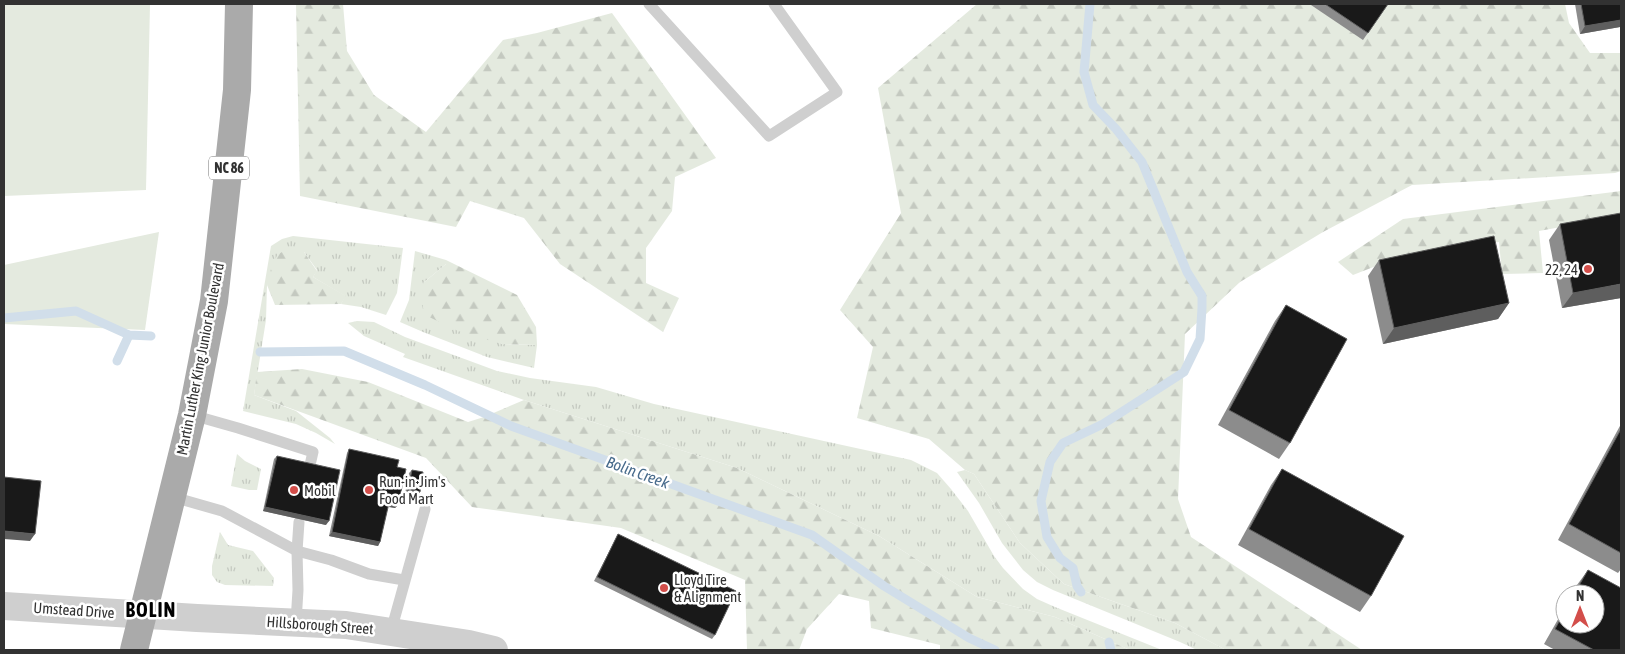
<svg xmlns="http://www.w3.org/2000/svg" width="1625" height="654" font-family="'Asap Condensed',sans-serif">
<defs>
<pattern id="grass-tufts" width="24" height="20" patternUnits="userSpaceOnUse" patternTransform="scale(1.25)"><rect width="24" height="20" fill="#e4eadf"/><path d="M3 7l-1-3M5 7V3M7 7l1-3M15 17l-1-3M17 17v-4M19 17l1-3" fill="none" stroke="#c4c9c0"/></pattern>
<pattern id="forest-firs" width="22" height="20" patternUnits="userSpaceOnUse" patternTransform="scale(1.25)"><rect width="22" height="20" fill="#e4eadf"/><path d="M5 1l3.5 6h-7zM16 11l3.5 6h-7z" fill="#c4c9c0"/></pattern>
</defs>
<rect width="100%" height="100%" fill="#fff"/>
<g fill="url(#grass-tufts)">
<path d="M293 236 403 248 397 293 386 315 361 307 341 304 345 296 313 277 317 270 304 252 267 285 266 320 254 395 296 411 330 438 335 444 316 433 296 424 243 411 271 246 282 239Z"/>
<path d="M415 251 446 260V264L422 284 502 344 537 345 534 368 487 357 423 332 400 322 409 300Z"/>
<path d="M357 321 374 322 405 337 497 371 530 378 596 387 654 404 911 460 937 473 951 489 968 511 994 556 1003 568 1023 589 1037 599 1055 607 1162 650H1130L1055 617 977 597 879 536 737 468 524 400 403 357 405 354 364 336 348 323Z"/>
<path d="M237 454 245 461 261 469 257 490H249L231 486Z"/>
<path d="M965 470 974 474 1020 543 1064 584 1175 623 1226 650H1197L1180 642 1053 590 1037 582 1023 570 1002 543 979 503 957 472Z"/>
<path d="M220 532 228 545 253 551 274 578 273 586 225 585 217 582 212 575V566Z"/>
</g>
<g fill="url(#forest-firs)">
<path d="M296 4H343L347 51 374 95 426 132 503 40 537 33 612 13 716 158 675 177 672 211 646 248V283L679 298 663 332 560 264 524 218 470 201 456 227 300 196Z"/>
<path d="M977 4H1565L1569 23 1590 53H1621V171L1615 173 1412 185 1323 232 1240 282 1185 334 1178 499 1191 537 1362 650H1226L1175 623 1064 584 1020 543 974 474 965 470 929 439 857 418 873 347 840 310 901 213 878 88Z"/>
<path d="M1621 191V216L1539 231 1543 273 1502 274 1499 242 1404 255 1353 275 1338 262 1403 219Z"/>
<path d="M296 250 304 252 317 271 313 277 346 296 341 304 275 305 267 285 272 265 278 254 284 251Z"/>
<path d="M446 260 517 295 536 327 537 345 502 344 458 331 423 314 422 284 446 264Z"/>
<path d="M302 369 368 382 468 422 484 417 524 400 737 468 879 536 977 597 1055 617 1130 650H940V645L871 628 869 601 839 594 807 629 799 650H747L745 580 621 528 472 507 426 458 254 395 257 372Z"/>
</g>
<g fill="#e4eadf">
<path d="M4 4H150L146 190 4 196Z"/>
<path d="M159 232 145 330 4 324V265Z"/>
</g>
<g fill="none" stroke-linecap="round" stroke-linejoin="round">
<g stroke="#d1deea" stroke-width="9">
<path d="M4 318 76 311 129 335 151 336"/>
<path d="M260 352 344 351 425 385 511 426 812 535 884 586 969 638 995 650"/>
<path d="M117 361 129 335"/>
<path d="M1081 592 1077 586 1073 568 1060 558 1047 537 1041 501 1050 462 1063 443 1103 424 1184 372 1200 339 1202 308V296L1187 272 1142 162 1116 129 1093 105 1084 72 1090 4"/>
<path d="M1109 642 1111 650"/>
</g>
<g stroke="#cfcfcf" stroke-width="11">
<path d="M649 4 769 136 837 92 774 4"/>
<path d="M192 415 238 428 313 452 310 465"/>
<path d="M173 497 222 511 297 551 331 560 369 574 404 580"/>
<path d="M296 622 298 590 297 551 299 522"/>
<path d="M391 631 425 509"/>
</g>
<path stroke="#cfcfcf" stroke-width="28" d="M4 606 197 618 346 625 469 644 494 650"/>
<path stroke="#aaa" stroke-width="28" d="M134 650 192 415 214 301 237 90 239 4"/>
</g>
<g fill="#8c8c8c">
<path d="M1312 4H1388L1363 40 1311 5Z"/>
<path d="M1575 4H1621L1620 27 1580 34Z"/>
<path d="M1560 224 1621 298 1562 308 1549 240Z"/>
<path d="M1379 260 1509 303 1498 319 1383 344 1368 276Z"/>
<path d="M1286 305 1290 443 1279 459 1218 425 1275 321Z"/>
<path d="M1621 424V569L1618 573 1558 540Z"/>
<path d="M349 449 397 467 398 505 395 508 388 507 380 542 378 546 329 536 347 453Z"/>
<path d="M277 456 326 525 263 511 274 459Z"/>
<path d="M1282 469 1371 596 1360 612 1238 545 1271 485Z"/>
<path d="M412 470 417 496 405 493 409 473Z"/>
<path d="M618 534 715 635 712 639 594 581 616 538Z"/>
<path d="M1588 570 1621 650H1555L1544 644 1565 607V624L1595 594H1572L1577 585Z"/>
</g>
<g fill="#5e5e5e">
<path d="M1621 20V25L1620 27 1580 34 1585 26Z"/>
<path d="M1621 284V298L1562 308 1573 293Z"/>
<path d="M1509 303 1498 319 1383 344 1394 328Z"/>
<path d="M408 489 420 492 417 496 405 493Z"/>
<path d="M389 503 398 505 395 508 386 506Z"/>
<path d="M265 507 329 521 326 525 263 511Z"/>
<path d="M4 531 35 534 30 541 4 539Z"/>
<path d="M332 532 380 542 378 546 329 536Z"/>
</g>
<g fill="#191919" stroke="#5e5e5e">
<path d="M1325 4H1388L1368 33Z"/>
<path d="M1581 4H1621V20L1585 26Z"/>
<path d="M1621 213V284L1573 293 1560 224Z"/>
<path d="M1494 236 1509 303 1394 328 1379 260Z"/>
<path d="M1286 305 1347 339 1290 443 1229 410Z"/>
<path d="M1621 429V553L1569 524Z"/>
<path d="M349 449 399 460 397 467 406 469 398 505 389 503 380 542 332 532Z"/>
<path d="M277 456 340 470 329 521 265 507Z"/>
<path d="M1282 469 1404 536 1371 596 1249 529Z"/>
<path d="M412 470 423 472 420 492 408 489Z"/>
<path d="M4 477 41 481 35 534 4 531Z"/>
<path d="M618 534 736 591 715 635 597 577Z"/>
<path d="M1588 570 1621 588V650H1594L1555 629 1565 611V624H1595V594H1574Z"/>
</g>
<g fill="#d34e4a" stroke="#fff" stroke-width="2">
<circle cx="1588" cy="269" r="5"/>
<circle cx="294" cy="490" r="5"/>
<circle cx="369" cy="490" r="5"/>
<circle cx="664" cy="588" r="5"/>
</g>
<g text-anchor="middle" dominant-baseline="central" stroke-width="5" stroke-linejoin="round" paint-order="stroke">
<rect fill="#fff" stroke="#707070" stroke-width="1" x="209" y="156.5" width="40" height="23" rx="4"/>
<g font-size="14" font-weight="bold" fill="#323232">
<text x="229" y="168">NC 86</text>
</g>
<g font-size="15" fill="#323232" stroke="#fff" text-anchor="start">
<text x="1578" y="269" text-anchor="end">22, 24</text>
<text x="379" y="481">Run-in-Jim's<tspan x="379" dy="17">Food Mart</tspan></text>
<text x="304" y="490">Mobil</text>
<text x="674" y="579">Lloyd Tire<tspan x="674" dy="17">&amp; Alignment</tspan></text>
</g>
<g font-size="15" fill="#323232" stroke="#fff">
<text transform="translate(200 359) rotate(-79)">Martin Luther King Junior Boulevard</text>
<text transform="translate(74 610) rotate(4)">Umstead Drive</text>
<text transform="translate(320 625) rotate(4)">Hillsborough Street</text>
</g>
<g font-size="16" font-style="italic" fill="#486b8c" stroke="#fff">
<text transform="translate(638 472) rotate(20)">Bolin Creek</text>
</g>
<g font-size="20" font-weight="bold" letter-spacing="1" fill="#000" stroke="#fff">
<text x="151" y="609">BOLIN</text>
</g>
</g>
<rect width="1625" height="654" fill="none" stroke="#323232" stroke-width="10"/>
<g transform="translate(1580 609)"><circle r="24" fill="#ffffff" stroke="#adadad"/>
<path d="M0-4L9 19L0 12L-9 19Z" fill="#d34e4a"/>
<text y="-8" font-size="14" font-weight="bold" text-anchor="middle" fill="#323232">N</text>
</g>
</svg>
